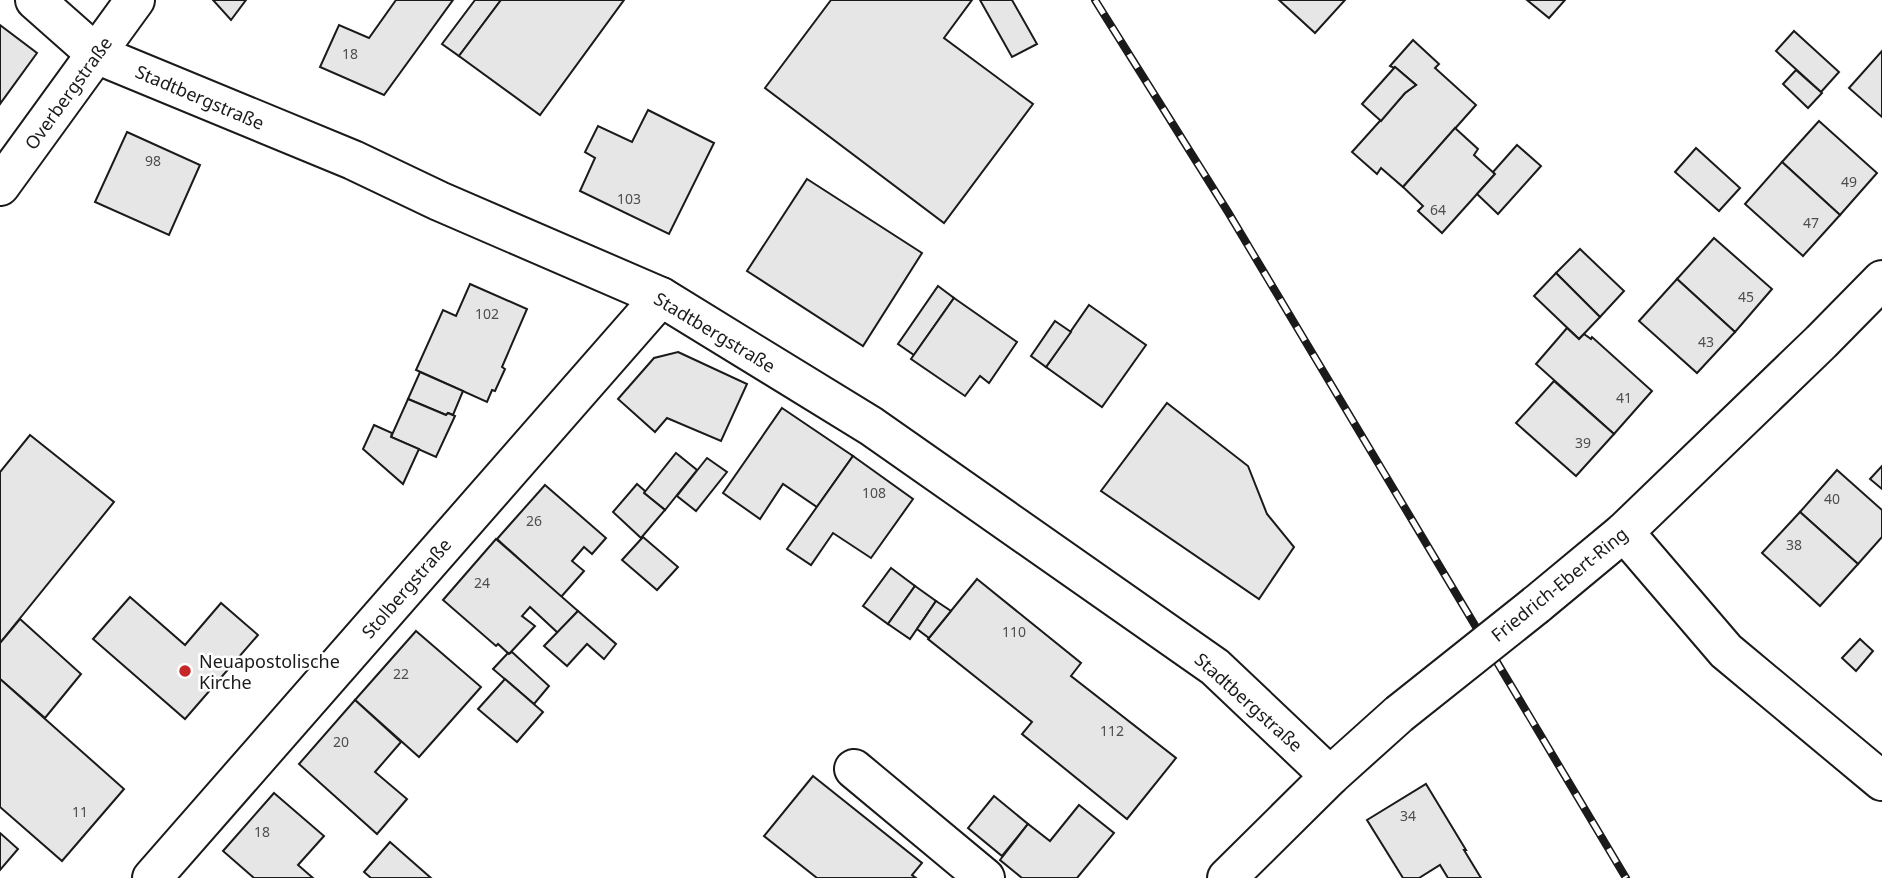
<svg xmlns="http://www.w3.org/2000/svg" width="1882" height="878" font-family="'Noto Sans',sans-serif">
<rect width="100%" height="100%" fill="#fff"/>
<g fill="#e6e6e6" stroke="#1a1a1a" stroke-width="2">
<path d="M213 0H246L231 20Z"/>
<path d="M396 0H453L384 95 320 67 339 25 369 38Z"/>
<path d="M475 0H501L459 56 442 44Z"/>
<path d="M501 0H624L540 115 459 56Z"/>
<path d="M831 0H972L944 38 1033 104 944 223 765 88Z"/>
<path d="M980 0H1012L1037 44 1012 57Z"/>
<path d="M1279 0H1345L1315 33Z"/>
<path d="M1527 0H1565L1549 18Z"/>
<path d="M0 25 37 53 0 104Z"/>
<path d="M1794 31 1839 72 1821 92 1776 51Z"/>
<path d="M1413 40 1439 64 1435 68 1476 105 1403 187 1381 168 1377 174 1352 152 1405 93 1416 85 1395 67 1394 68 1390 66Z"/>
<path d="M1882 51V117L1849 88Z"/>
<path d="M1395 67 1416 85 1405 93 1381 121 1362 104Z"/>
<path d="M1796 70 1822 93 1808 108 1783 84Z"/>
<path d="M648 110 714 143 669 234 580 191 595 158 585 152 598 126 632 142Z"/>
<path d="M1819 121 1877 173 1840 215 1782 162Z"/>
<path d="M1455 128 1478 149 1474 155 1495 174 1442 233 1418 211 1423 206 1403 187Z"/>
<path d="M127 132 200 165 169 235 95 202Z"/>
<path d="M1517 145 1541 166 1498 214 1477 194 1495 174 1493 172Z"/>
<path d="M1696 148 1740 188 1719 211 1675 172Z"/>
<path d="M1782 162 1840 215 1803 256 1745 204Z"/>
<path d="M807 179 922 253 863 346 747 271Z"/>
<path d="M1714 238 1772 289 1735 332 1677 279Z"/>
<path d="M1580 249 1624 291 1600 317 1556 273Z"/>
<path d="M1556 273 1600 317 1579 339 1534 296Z"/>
<path d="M1677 279 1735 332 1697 373 1639 321Z"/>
<path d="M470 284 527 309 502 367 505 369 495 391 492 390 487 402 416 370 443 310 456 316Z"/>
<path d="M938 286 954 298 914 355 898 344Z"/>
<path d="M954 298 1017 342 989 383 980 376 965 396 911 359Z"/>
<path d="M1089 305 1146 345 1102 407 1046 367Z"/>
<path d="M1055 321 1071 332 1046 367 1031 356Z"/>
<path d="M1567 328 1579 339 1584 334 1591 339 1592 337 1652 391 1614 434 1536 364Z"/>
<path d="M678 352 747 384 721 441 667 418 655 432 618 399 654 358Z"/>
<path d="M420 372 463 391 453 415 448 413 446 415 408 399Z"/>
<path d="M1554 381 1614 434 1576 476 1516 423Z"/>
<path d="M408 399 446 415 448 413 455 416 436 457 391 437Z"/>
<path d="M1167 403 1248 466 1267 514 1294 547 1259 599 1101 491Z"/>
<path d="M782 408 853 456 817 507 783 484 760 519 723 493Z"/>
<path d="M374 425 392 433 391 437 419 449 403 484 363 449Z"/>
<path d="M30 435 114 502 0 643V472Z"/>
<path d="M676 453 697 470 665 510 644 493Z"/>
<path d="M853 456 913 499 871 558 833 533 811 565 787 549Z"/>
<path d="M707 458 727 472 696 511 677 496Z"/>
<path d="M1882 466V489L1870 479Z"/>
<path d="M1837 470 1882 510V537L1858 564 1800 512Z"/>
<path d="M637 484 645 491 644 493 665 510 641 538 613 512Z"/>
<path d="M545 485 606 538 592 554 584 547 572 561 584 571 561 597 497 539Z"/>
<path d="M1800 512 1858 564 1820 606 1762 553Z"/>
<path d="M643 537 678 567 657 590 622 560Z"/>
<path d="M496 539 578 611 558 633 530 607 522 616 535 626 509 654 498 644 496 646 443 600Z"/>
<path d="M891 568 915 586 888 624 863 606Z"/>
<path d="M977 579 1081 663 1071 676 1176 758 1127 819 1022 734 1032 722 928 639Z"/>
<path d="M915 586 936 601 910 639 888 624Z"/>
<path d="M130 597 185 645 221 603 258 635 185 719 93 639Z"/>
<path d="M936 601 951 611 929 638 917 629Z"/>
<path d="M578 611 616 644 604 659 587 644 567 666 544 646Z"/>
<path d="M20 619 81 674 45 718 0 679V643Z"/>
<path d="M416 631 481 687 419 757 355 700Z"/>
<path d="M1860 639 1873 651 1856 671 1842 658Z"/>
<path d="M512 652 549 686 534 704 493 669 508 653 509 654Z"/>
<path d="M0 679 124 789 62 861 0 807Z"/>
<path d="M505 679 543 712 517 742 478 709Z"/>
<path d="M355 700 401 742 375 772 407 799 377 834 299 764Z"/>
<path d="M813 776 922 863 912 875 916 878H817L764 836Z"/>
<path d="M1426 784 1466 850H1464L1481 878H1448L1440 865 1419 878H1403L1367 820Z"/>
<path d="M274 793 324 836 298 865 313 878H254L223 851Z"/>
<path d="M994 796 1028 824 1002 856 968 828Z"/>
<path d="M1079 805 1114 833 1077 878H1022L1000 860 1028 824 1050 841Z"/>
<path d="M0 833 18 849 0 870Z"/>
<path d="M390 842 431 878H371L364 872Z"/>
</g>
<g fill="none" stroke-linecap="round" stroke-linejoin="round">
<g stroke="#1a1a1a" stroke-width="42">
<g id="minor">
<path d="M35 0 96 54 353 160 439 201 661 297 871 426 1215 667 1330 776"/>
<path d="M0 186 135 0"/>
<path d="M1624 532 1726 651 1882 781"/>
<path d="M1536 605 1624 532 1821 342 1882 280"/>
<path d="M854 769 985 878"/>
<path d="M152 878 661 297"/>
<path d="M1227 878 1330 776 1399 714"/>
</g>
</g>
<use href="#minor" stroke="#fff" stroke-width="38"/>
<g stroke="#1a1a1a" stroke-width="8">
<path id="rail" d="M1095 0 1228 212 1626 878"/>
</g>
<use href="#rail" stroke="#fff" stroke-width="5" stroke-dasharray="16" stroke-linecap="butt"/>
<g stroke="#1a1a1a" stroke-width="42" stroke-linecap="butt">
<path id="minor-bridge" d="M1399 714 1536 605"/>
</g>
<use href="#minor-bridge" stroke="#fff" stroke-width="38"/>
</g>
<circle fill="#c62828" stroke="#fff" stroke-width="2.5" cx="185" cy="671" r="7"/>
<g text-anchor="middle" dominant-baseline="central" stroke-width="5" stroke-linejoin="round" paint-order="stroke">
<g font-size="14" fill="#4d4d4d">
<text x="350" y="53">18</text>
<text x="153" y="160">98</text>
<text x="1849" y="181">49</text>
<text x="629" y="198">103</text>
<text x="1438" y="209">64</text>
<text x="1811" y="222">47</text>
<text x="1746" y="296">45</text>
<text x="487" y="313">102</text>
<text x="1706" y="341">43</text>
<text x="1624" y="397">41</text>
<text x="1583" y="442">39</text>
<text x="874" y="492">108</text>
<text x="1832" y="498">40</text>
<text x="534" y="520">26</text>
<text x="1794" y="544">38</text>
<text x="482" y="582">24</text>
<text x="1014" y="631">110</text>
<text x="401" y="673">22</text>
<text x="1112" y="730">112</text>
<text x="341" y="741">20</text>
<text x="80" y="811">11</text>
<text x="1408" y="815">34</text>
<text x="262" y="831">18</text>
</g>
<g font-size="18" fill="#1a1a1a" stroke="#fff">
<text transform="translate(68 93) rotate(-54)">Overbergstraße</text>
<text transform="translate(200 97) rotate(23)">Stadtbergstraße</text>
<text transform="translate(715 332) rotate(31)">Stadtbergstraße</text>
<text transform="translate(1559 584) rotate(-39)">Friedrich-Ebert-Ring</text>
<text transform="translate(406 588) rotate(-49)">Stolbergstraße</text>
<text transform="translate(1249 702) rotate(42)">Stadtbergstraße</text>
</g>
<g font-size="18" fill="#1a1a1a" stroke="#fff" text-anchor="start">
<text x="199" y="661">Neuapostolische<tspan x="199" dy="21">Kirche</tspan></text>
</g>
</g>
</svg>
